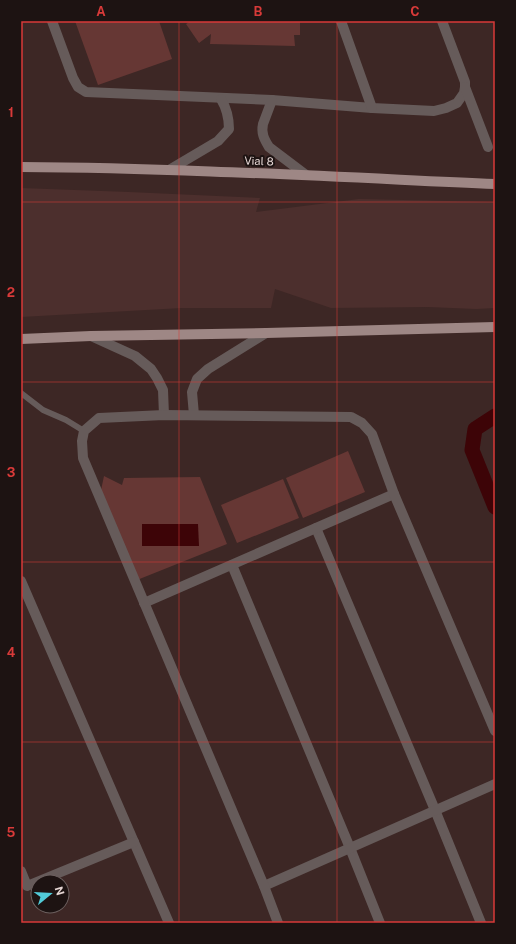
<svg xmlns="http://www.w3.org/2000/svg" width="516" height="944" font-family="'Public Sans',sans-serif">
<rect width="100%" height="100%" fill="#3d2725"/>
<path fill="#4c2f2d" d="M21 188 129 192 260 198 256 212 359 199 495 202V308L476 309 428 307 331 308 275 289 271 308H182L21 317Z"/>
<g fill="#663734">
<path d="M75 21H159L172 59 98 85Z"/>
<path d="M191 21H300V35H294L295 46 210 44 211 34 199 43 186 24Z"/>
<path d="M348 451 365 492 303 518 286 478Z"/>
<path d="M104 476 122 485 124 478 200 477 227 544 137 580 100 495Z"/>
<path d="M283 479 299 518 237 543 221 505Z"/>
</g>
<path fill="#3d0407" d="M142 524H198L199 546H142Z"/>
<g fill="none" stroke-linecap="round" stroke-linejoin="round">
<path stroke="#3d0407" stroke-width="15" d="M495 416 475 429 472 450 495 507"/>
<path stroke="#665b5a" stroke-width="6" d="M21 393 43 410 66 420 84 431"/>
<g stroke="#665b5a" stroke-width="10">
<path d="M52 21 73 78 78 87 86 92 272 100 372 108 434 111 446 108 457 103 464 93 465 87V82L442 21"/>
<path d="M341 21 372 108"/>
<path d="M465 87 488 147"/>
<path d="M272 100 263 124C261 133 264 139 269 147L306 175"/>
<path d="M169 170 218 141 229 129C229 118 227 109 221 99"/>
<path d="M91 336 135 356 151 369 157 378 163 390 164 415"/>
<path d="M194 415 192 392 197 379 208 369 266 333"/>
<path d="M316 528 435 810 481 923"/>
<path d="M232 565 350 848 380 923"/>
<path d="M21 581 169 923"/>
<path d="M144 603 394 494"/>
<path d="M21 871 27 886 134 842"/>
<path d="M264 886 495 784"/>
<path d="M278 923 264 886 83 458 82 441 84 431 99 418 164 415 351 417 362 423 372 434 394 494 495 731"/>
</g>
<g stroke="#9e8785" stroke-width="10">
<path d="M21 167C179 168 337 177 495 184"/>
<path d="M21 339 91 336 266 333 495 327"/>
</g>
</g>
<path fill="none" stroke="#d83a39" stroke-width="1" stroke-opacity="0.55" d="M179 21V923M337 21V923M21 202H495M21 382H495M21 562H495M21 742H495"/>
<g text-anchor="middle" dominant-baseline="central" stroke-width="4" stroke-linejoin="round" paint-order="stroke">
<g font-size="11" fill="#e6d7d5" stroke="#1d1312">
<text transform="translate(259 161) rotate(2)">Vial 8</text>
</g>
</g>
<rect width="516" height="944" fill="none" stroke="#1d1312" stroke-width="44"/>
<g transform="translate(50 894) rotate(72)"><circle r="19" fill="#1d1312" stroke="#6d6160"/>
<path d="M0-3L7 15L0 10L-7 15Z" fill="#52cbd8"/>
<text y="-6" font-size="11" font-weight="bold" text-anchor="middle" fill="#e6d7d5">N</text>
</g>
<rect x="22" y="22" width="472" height="900" fill="none" stroke="#d83a39" stroke-width="1.5"/>
<g font-size="13" text-anchor="middle" font-weight="bold" fill="#d83a39">
<text x="101" y="16">A</text>
<text x="258" y="16">B</text>
<text x="415" y="16">C</text>
<text x="11" y="117">1</text>
<text x="11" y="297">2</text>
<text x="11" y="477">3</text>
<text x="11" y="657">4</text>
<text x="11" y="837">5</text>
</g>
</svg>
